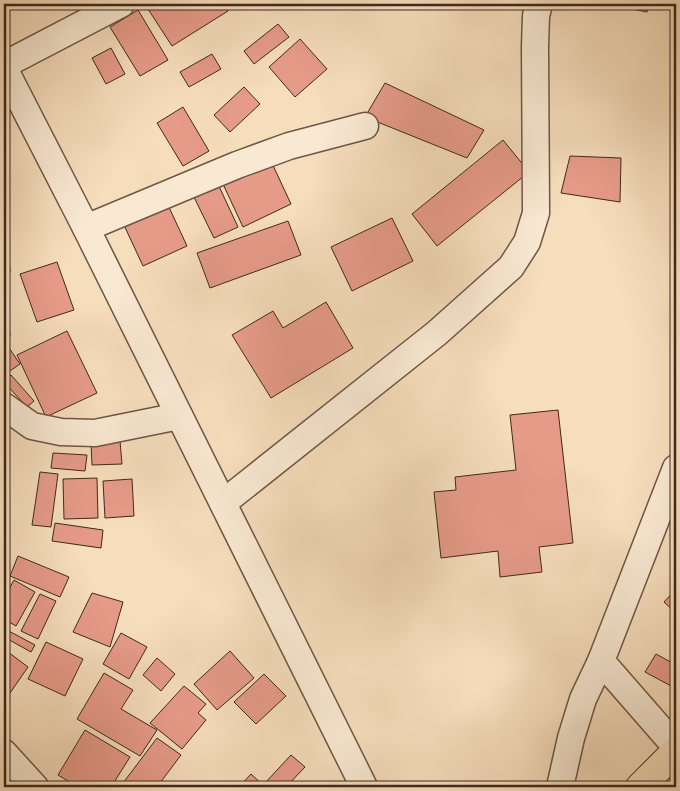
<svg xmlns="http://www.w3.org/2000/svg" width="680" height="791" font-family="'Gentium Book Plus',serif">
<rect width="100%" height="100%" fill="#f6ddbc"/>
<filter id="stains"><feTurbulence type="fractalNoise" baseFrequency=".004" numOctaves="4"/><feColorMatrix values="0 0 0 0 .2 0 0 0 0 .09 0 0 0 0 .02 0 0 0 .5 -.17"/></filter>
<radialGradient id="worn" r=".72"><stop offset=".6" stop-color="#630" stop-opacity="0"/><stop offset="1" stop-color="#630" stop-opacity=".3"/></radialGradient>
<g fill="#e69b89" stroke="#3f291c">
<path d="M156 4H223L228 11 172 46 148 9Z"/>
<path d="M608 4H649L647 12Z"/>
<path d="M138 10 168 60 140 76 110 27Z"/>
<path d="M278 24 289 37 254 64 244 51Z"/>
<path d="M300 39 327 69 295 97 269 67Z"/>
<path d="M111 48 125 74 106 84 92 58Z"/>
<path d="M212 54 221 69 189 87 180 72Z"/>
<path d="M385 83 484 130 467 158 365 117Z"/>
<path d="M244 87 260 104 230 132 214 115Z"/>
<path d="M183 107 209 151 183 166 157 123Z"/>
<path d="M503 140 529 172 437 246 412 214Z"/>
<path d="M570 156 621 158 620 202 561 193Z"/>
<path d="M270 159 291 204 243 227 222 182Z"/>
<path d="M217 182 238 227 214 238 192 193Z"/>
<path d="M167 203 187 246 143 266 123 223Z"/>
<path d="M392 218 413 261 352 291 331 247Z"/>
<path d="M288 221 301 255 210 288 197 253Z"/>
<path d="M7 229 10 272 4 273V230Z"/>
<path d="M57 262 74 310 37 322 20 274Z"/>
<path d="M4 282H6L4 308Z"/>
<path d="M326 302 353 348 271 398 232 335 273 311 283 328Z"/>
<path d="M4 322H9L10 336 4 337Z"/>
<path d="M67 331 97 393 46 417 17 355Z"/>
<path d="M5 342 20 364 4 375V343Z"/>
<path d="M11 375 34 401 27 407 4 382Z"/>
<path d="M558 410 573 543 539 547 542 572 500 577 498 551 441 558 434 492 456 490 455 477 516 470 510 415Z"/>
<path d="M120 441 122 464 92 465 91 442Z"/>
<path d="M53 453 87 455 85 471 51 468Z"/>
<path d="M40 472 58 474 51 527 32 525Z"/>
<path d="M97 478 98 518 64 519 63 479Z"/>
<path d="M132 479 134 516 105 518 103 481Z"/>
<path d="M55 523 103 530 101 548 52 541Z"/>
<path d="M18 556 69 577 60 597 10 576Z"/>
<path d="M14 580 35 592 16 626 4 619V598Z"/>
<path d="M676 589V613L664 602Z"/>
<path d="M92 593 123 602 110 647 73 632Z"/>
<path d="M40 594 56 601 38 639 21 631Z"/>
<path d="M5 629 35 645 31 652 4 637Z"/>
<path d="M121 633 147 647 129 679 103 664Z"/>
<path d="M46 642 83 659 65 696 28 679Z"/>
<path d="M4 649 28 667 8 696 4 693Z"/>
<path d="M230 651 254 678 217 710 194 684Z"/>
<path d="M656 654 676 665V677L671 686 645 672Z"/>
<path d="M157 658 175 674 161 691 143 675Z"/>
<path d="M104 673 133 690 121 709 157 730 140 756 77 719Z"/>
<path d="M264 674 286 696 256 724 234 702Z"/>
<path d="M184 686 206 704 198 713 206 720 182 749 150 723Z"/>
<path d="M85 730 130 757 111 787H78L58 775Z"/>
<path d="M157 738 181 755 157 787H120Z"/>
<path d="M291 755 305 767 286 787H272L266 782Z"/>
<path d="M251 774 265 787H239Z"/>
</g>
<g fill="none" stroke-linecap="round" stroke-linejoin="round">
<g stroke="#6d5644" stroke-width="29">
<g id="minor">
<path d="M4 65 121 4"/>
<path d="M4 68 86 228 364 787"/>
<path d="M86 228 237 165 289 146 365 126"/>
<path d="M4 406 32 426 61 432 95 433 179 416"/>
<path d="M676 468 601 661 676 747"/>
<path d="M223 503 437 333 511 267 527 242 536 213 535 47 536 16 539 4"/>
<path d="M4 753 35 787"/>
<path d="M560 787 571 738 583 699 601 661"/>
</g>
</g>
<g stroke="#3f291c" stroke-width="30">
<path id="major" d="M640 787 676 751"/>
</g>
<use href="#minor" stroke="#f9e9d3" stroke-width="26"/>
<use href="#major" stroke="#f6ddbc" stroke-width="28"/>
</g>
<rect width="680" height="791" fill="none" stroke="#f6ddbc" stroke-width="20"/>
<rect x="5" y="5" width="670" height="781" fill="none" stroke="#3f291c" stroke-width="2.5"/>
<rect x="10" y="10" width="660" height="771" fill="none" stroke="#3f291c"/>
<rect width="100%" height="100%" filter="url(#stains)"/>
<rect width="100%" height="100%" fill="url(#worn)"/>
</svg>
